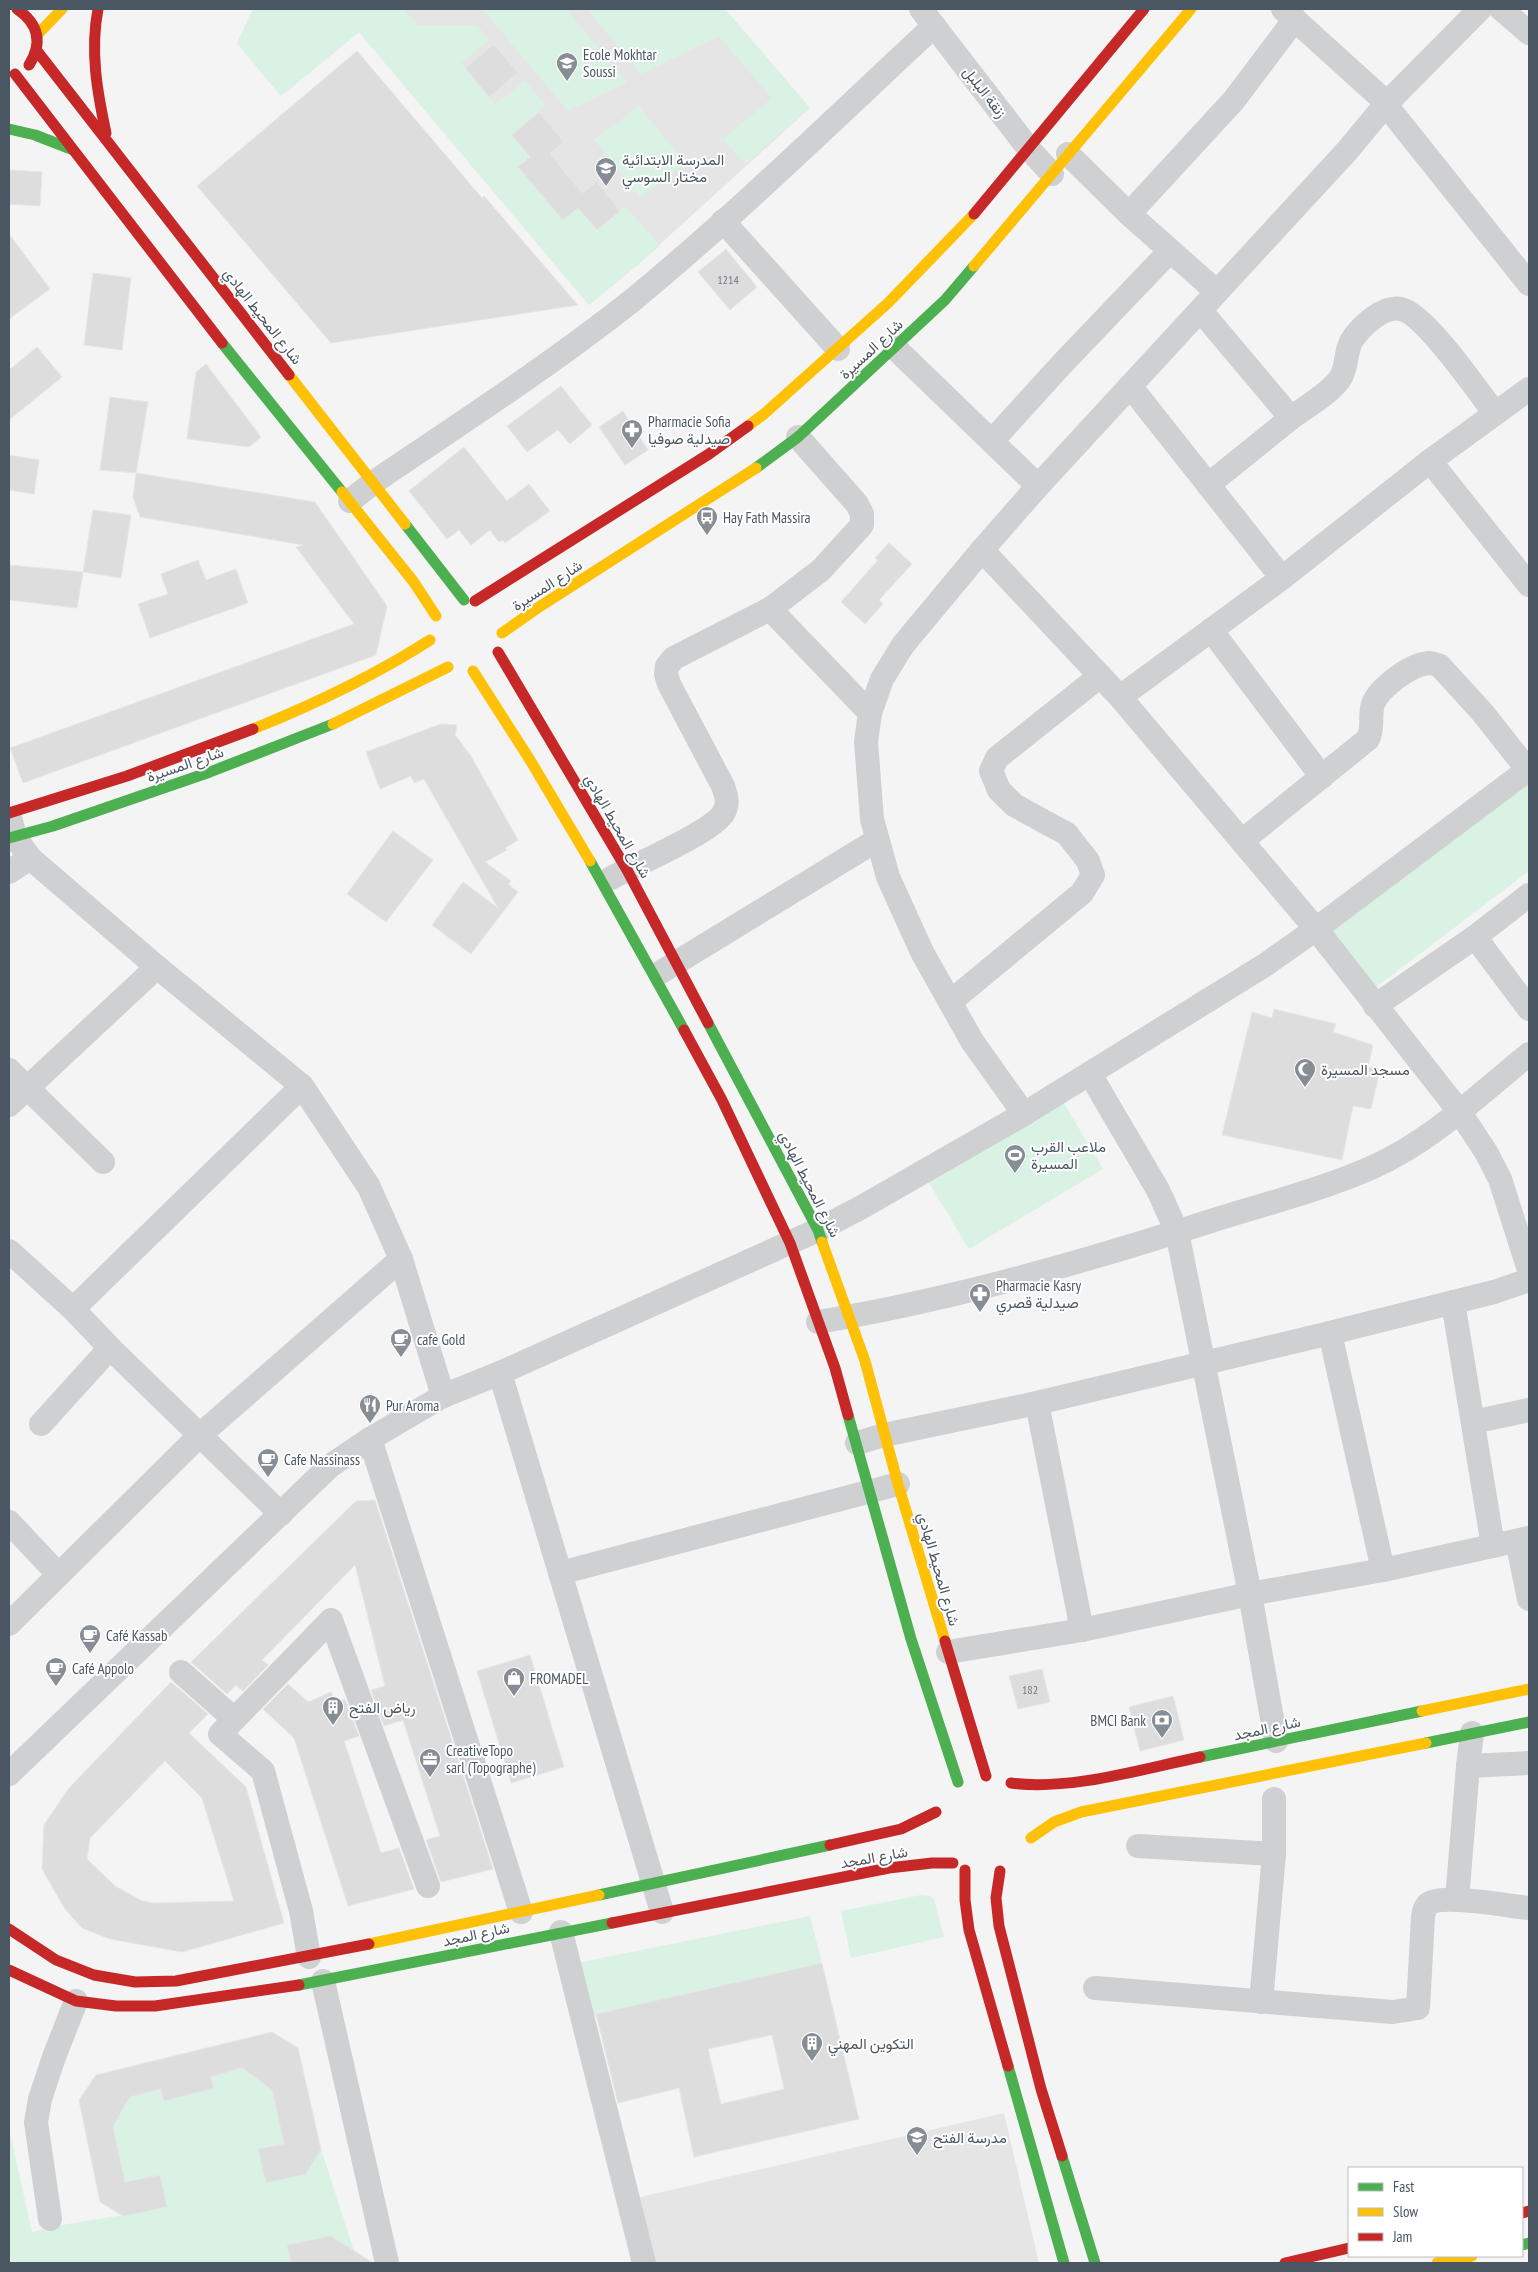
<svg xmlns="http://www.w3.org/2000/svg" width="1538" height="2272" font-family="'PT Sans Narrow',Vazirmatn,sans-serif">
<rect width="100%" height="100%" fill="#f4f4f4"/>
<g fill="#e6e5e6">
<path d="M253 9H725L810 108 635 267 589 305 359 32 281 96 237 43Z"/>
<path d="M1004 2113 1039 2263H651L636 2198Z"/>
</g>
<g fill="#d9f2e3">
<path d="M253 9H403L418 25H477L489 40 461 63 495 105 525 81 546 106 512 134 530 157 518 167 563 220 578 208 597 230 625 206 660 246 589 305 359 32 281 96 237 43Z"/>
<path d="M485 9H566L627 82 568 111 483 10Z"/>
<path d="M587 9H725L810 108 745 164 723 139 772 98 719 36 641 74Z"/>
<path d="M639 106 685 163 640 198 594 140Z"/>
<path d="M1529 777V871L1375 988 1330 928Z"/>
<path d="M1061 1098 1103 1169 969 1249 926 1178Z"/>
<path d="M921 1895 931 1896 934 1899 944 1937 851 1958 841 1911Z"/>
<path d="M810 1916 822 1963 589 2016 577 1963Z"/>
<path d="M243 2068 272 2090 284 2144 258 2150 266 2182 305 2174 321 2149 354 2251 331 2236 287 2245 291 2263H9V2128L32 2232C76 2220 122 2217 167 2207L160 2175 125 2182 113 2126 130 2097 161 2089 214 2088 211 2077Z"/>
</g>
<g fill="#ddddde" stroke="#e5e6e7" fill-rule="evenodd">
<path d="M494 44 518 73 489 97 465 68Z"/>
<path d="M357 51 482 198 484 196 578 305 331 343 197 186Z"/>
<path d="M539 112 564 142 550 154 582 193 597 182 620 211 597 230 578 208 563 220 518 167 530 157 512 135Z"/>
<path d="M9 170 42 172 40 206 9 204Z"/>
<path d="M9 234 50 289 9 319Z"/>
<path d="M726 249 757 287 730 310 698 272Z"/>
<path d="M93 273 131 278 122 350 84 345Z"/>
<path d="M37 347 62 377 9 420V370Z"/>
<path d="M206 364 261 437 249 447 187 439 196 372Z"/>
<path d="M561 386 592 425 570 444 558 430 527 452 507 426Z"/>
<path d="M110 397 148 402 136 473 100 470Z"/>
<path d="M623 411 648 450 625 465 599 427Z"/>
<path d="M464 447 507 501 529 484 550 511 505 543 503 540 499 542 490 530 471 545 459 530 447 539 409 491Z"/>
<path d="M9 455 39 460 34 494 9 490Z"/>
<path d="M136 473 315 502 387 606 376 655 23 783 10 748 354 624 296 547 303 545 140 517 133 497Z"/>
<path d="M93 510 131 515 121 578 83 572Z"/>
<path d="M889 543 912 564 879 600 883 604 865 624 841 602 878 560 875 558Z"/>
<path d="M198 560 206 580 236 569 248 603 150 638 138 604 168 594 161 574Z"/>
<path d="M9 565 83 572 77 608 9 600Z"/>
<path d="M441 724 457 725 455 735 471 756 518 840 505 848 507 850 485 862 511 881 508 884 518 892 471 954 432 925 463 882 498 908 424 779 414 783 411 776 380 789 366 752Z"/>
<path d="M393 831 433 860 386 922 347 894Z"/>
<path d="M1274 1009 1336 1024 1333 1032 1373 1045 1368 1067 1380 1070 1371 1109 1353 1106 1342 1160 1222 1135 1252 1012 1272 1018Z"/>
<path d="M375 1500 493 1869 441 1882 426 1840 440 1836 403 1720 384 1726 371 1690 385 1686 355 1565 262 1660 268 1665 243 1691 236 1685 227 1694 191 1662 356 1501Z"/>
<path d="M530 1655 564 1767 511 1783 477 1671Z"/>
<path d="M1042 1669 1050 1702 1018 1709 1009 1676Z"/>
<path d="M171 1682 208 1714 189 1733 246 1787 284 1923 182 1952 110 1939 82 1928 65 1909 42 1869 44 1825 69 1788ZM165 1761 202 1798 234 1901 153 1903 142 1901 115 1886 87 1859 90 1838Z"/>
<path d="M288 1684 308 1702 331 1692 335 1703 345 1699 359 1736 344 1741 381 1853 399 1848 414 1889 348 1906 294 1738 263 1709Z"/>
<path d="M1173 1696 1184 1740 1140 1751 1129 1707Z"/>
<path d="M822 1963 859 2119 694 2157 679 2088 618 2103 596 2014ZM772 2035 784 2089 721 2104 708 2049Z"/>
<path d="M272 2032 298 2048 321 2149 306 2174 266 2183 258 2149 284 2144 272 2090 242 2068 211 2077 214 2088 164 2101 161 2089 130 2097 113 2126 125 2182 160 2175 167 2207 123 2216 100 2202 79 2100 96 2075Z"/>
<path d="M331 2236 373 2263H291L287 2245Z"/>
</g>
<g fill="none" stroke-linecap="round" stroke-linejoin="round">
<g stroke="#ced0d2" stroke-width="24">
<path d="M921 9 1029 149 1052 174"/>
<path d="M1283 9 1378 95 1529 284"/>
<path d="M1501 9 1529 33"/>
<path d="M1068 154 1129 214 1217 292"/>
<path d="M1129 214 1234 100 1295 19"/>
<path d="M723 221 838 349"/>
<path d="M1201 311 1291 418 1208 485"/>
<path d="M895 348 1038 486"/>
<path d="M1130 386 1282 578"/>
<path d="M1291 418C1306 407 1332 392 1341 377 1348 365 1345 348 1354 337 1363 325 1384 305 1401 309 1425 314 1477 390 1494 412"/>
<path d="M992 441 1061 365 1170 251"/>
<path d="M1430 461 1529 585"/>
<path d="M350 501 374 482C461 423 551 365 634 299 738 213 835 118 934 26"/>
<path d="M982 550 1120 697 1316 929 1459 1111 1486 1152 1500 1179 1529 1270"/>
<path d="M770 609 870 713"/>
<path d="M1211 630 1322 777"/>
<path d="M1120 697 1282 578 1430 461 1529 389"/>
<path d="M11 821 15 837 30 858 157 967 302 1086 369 1187 401 1259 443 1396"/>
<path d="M1242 841 1368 739C1374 728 1369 716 1373 704 1379 688 1411 664 1429 663 1433 663 1437 665 1440 666L1482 712 1528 770"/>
<path d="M9 872 30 858"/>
<path d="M611 878C633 866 715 831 724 812 729 803 726 795 723 786L669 684 666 674 667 666 674 658 770 609 821 570 862 525V514L857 504 798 437"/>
<path d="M1475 937 1529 1009"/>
<path d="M661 972 877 840"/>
<path d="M950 1002 1082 893 1093 875 1088 861 1067 834 1014 805 999 790 991 771 997 758 1100 676"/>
<path d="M1375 1006 1475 937 1529 895"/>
<path d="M9 1070 103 1162"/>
<path d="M1090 1074 1158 1190 1177 1232 1250 1594 1276 1741"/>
<path d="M9 1105 157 967"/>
<path d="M1024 1114 972 1041 922 952 888 877 872 819 866 742 870 713 882 679 903 645 982 550 1038 486 1347 151 1386 104 1480 9"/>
<path d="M9 1251 73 1309 110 1348 281 1514"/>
<path d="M1453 1302 1493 1546"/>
<path d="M73 1309 302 1086"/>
<path d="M818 1322C951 1300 1083 1262 1211 1221 1265 1204 1321 1190 1373 1167 1431 1141 1480 1094 1529 1054"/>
<path d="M1330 1333 1383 1570"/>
<path d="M500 1373 662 1912"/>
<path d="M1037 1403 1082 1630"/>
<path d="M1473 1422 1529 1410"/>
<path d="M41 1424 110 1348"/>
<path d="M370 1439 521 1912"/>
<path d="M857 1443 884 1435 1037 1403 1330 1333 1494 1292 1529 1280"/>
<path d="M9 1522 58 1574"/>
<path d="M1517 1541 1529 1599"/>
<path d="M560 1573 898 1484"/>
<path d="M9 1624 200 1435 401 1259"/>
<path d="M948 1652 1082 1630 1250 1594 1383 1570 1529 1538"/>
<path d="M181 1672 234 1719"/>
<path d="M1468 1766 1529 1763"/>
<path d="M9 1774 330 1466 370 1439 443 1396 500 1373 818 1230 862 1207 1024 1114 1265 965 1316 929 1529 769"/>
<path d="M1138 1846 1274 1854"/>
<path d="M1457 1900 1468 1766 1472 1733"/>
<path d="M561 1932 644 2263"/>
<path d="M309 1957 301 1911 263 1771 220 1734 331 1620 428 1886"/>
<path d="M323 1981 387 2263"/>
<path d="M1095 1988 1393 2012 1418 2008 1423 1917C1424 1911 1425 1904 1432 1902 1451 1895 1507 1906 1529 1908"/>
<path d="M1261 2002 1274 1854V1799"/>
<path d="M50 2219 36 2122 40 2099 54 2057 76 2001"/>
</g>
<g stroke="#4caf50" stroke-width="11">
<path d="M9 129 35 135 71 149"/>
<path d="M222 343 342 492"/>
<path d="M756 468 798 437 945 300 974 266"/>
<path d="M405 524 464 600"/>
<path d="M9 838 53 826 210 772 333 724"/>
<path d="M590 861 684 1030"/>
<path d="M708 1023 818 1230 822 1242"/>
<path d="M848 1415 911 1639 958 1782"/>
<path d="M1426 1743 1529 1722"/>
<path d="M1200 1757 1422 1711"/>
<path d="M599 1895 830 1845"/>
<path d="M299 1985 612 1923"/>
<path d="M1008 2066 1064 2263"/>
<path d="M1062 2156 1095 2263"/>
<path d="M1522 2245 1529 2243"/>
</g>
<g stroke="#ffc107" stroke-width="11">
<path d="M38 34 62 9"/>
<path d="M974 266 1191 9"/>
<path d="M289 375 405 524"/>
<path d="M748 426 764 414 888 303 974 214"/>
<path d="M342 492 413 581 436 616"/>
<path d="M502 633 539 607 756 468"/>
<path d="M473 671 530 760 590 861"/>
<path d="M333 724 448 667"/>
<path d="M253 729C315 704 374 676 430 640"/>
<path d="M822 1242 865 1361 898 1484 945 1641"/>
<path d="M1422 1711 1529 1689"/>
<path d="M1031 1838 1054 1822 1081 1812 1426 1743"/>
<path d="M369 1944 599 1895"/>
<path d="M1437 2263 1472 2256"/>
</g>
<g stroke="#c62828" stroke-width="11">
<path d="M17 9C39 24 43 43 29 65"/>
<path d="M98 9C90 51 97 91 106 133"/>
<path d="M37 51 289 375"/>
<path d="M15 74 222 343"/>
<path d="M974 214 1144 9"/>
<path d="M475 601 709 454 748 426"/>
<path d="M498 652 627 870 708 1023"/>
<path d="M9 813 127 776 253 729"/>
<path d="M684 1030 722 1100 790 1243 835 1368 848 1415"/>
<path d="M945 1641 986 1776"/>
<path d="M1011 1783C1070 1791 1141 1769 1200 1757"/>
<path d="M830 1845 901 1829 936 1812"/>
<path d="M965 1870V1900L969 1930 1008 2066"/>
<path d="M1000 1871 996 1898 999 1926 1041 2089 1062 2156"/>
<path d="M612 1923 889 1868 932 1863H953"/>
<path d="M9 1929 56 1960 94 1975 135 1982 176 1981 369 1944"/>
<path d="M9 1970 76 2001 116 2006H155L299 1985"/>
<path d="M1522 2213 1529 2211"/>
<path d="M1285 2263 1349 2248"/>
</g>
</g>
<defs>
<g id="school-pin" transform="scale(1.125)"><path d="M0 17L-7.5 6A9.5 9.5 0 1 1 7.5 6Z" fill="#868d94" stroke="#fff"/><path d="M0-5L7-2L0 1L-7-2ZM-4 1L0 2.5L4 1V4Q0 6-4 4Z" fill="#fff"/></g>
<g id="pharmacy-pin" transform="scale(1.125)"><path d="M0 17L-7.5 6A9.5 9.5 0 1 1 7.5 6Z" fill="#868d94" stroke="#fff"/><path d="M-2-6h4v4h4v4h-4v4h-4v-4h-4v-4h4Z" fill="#fff"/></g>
<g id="bus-pin" transform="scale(1.125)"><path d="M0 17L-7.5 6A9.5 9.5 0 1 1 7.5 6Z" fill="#868d94" stroke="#fff"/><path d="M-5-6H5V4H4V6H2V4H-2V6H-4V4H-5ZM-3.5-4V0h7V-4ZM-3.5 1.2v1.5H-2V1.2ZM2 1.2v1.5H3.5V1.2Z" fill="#fff"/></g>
<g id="mosque-pin" transform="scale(1.125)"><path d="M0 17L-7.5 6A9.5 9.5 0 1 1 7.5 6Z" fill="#868d94" stroke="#fff"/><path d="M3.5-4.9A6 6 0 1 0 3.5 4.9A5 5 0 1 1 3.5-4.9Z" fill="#fff"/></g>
<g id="stadium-pin" transform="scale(1.125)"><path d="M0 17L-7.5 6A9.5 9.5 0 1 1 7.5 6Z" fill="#868d94" stroke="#fff"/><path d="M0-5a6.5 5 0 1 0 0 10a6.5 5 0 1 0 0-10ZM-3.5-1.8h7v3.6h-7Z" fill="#fff"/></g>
<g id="cafe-pin" transform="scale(1.125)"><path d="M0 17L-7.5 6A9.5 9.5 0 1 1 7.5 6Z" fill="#868d94" stroke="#fff"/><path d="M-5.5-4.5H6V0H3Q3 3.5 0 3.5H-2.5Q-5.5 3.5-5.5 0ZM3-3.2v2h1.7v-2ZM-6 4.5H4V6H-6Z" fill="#fff"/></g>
<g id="restaurant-pin" transform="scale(1.125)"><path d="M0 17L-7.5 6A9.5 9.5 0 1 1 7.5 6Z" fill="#868d94" stroke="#fff"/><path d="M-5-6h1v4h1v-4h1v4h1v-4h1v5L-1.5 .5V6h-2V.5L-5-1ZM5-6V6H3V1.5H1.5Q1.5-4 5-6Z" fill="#fff"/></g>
<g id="shop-pin" transform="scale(1.125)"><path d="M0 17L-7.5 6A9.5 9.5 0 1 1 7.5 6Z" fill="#868d94" stroke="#fff"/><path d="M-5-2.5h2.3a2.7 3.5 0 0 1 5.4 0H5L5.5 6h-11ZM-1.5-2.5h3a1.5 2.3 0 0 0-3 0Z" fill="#fff"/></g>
<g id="building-pin" transform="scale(1.125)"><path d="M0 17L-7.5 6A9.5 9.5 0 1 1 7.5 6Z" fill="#868d94" stroke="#fff"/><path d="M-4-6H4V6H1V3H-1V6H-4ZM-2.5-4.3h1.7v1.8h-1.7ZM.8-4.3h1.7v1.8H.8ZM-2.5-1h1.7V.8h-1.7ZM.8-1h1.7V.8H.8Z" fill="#fff"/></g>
<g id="bank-pin" transform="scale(1.125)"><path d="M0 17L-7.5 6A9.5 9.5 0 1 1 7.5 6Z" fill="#868d94" stroke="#fff"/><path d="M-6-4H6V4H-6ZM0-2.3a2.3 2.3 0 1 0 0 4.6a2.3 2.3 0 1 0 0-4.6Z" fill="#fff"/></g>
<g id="office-pin" transform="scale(1.125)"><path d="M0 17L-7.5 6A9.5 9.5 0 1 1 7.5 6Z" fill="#868d94" stroke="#fff"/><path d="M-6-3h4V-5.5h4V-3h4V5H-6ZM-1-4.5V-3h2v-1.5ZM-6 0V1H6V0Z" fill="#fff"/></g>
</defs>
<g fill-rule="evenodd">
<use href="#school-pin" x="567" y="63"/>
<use href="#school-pin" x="606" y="168"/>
<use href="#pharmacy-pin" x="632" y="430"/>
<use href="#bus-pin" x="707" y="517"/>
<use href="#mosque-pin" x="1305" y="1069"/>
<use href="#stadium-pin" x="1015" y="1155"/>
<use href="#pharmacy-pin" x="980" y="1294"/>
<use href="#cafe-pin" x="401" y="1339"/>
<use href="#restaurant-pin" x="370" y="1405"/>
<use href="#cafe-pin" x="268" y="1459"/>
<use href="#cafe-pin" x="90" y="1635"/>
<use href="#cafe-pin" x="56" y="1668"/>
<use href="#shop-pin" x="514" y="1678"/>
<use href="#building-pin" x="333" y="1707"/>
<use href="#bank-pin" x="1162" y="1720"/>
<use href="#office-pin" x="430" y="1759"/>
<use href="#building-pin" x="812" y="2043"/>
<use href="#school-pin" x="917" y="2137"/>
</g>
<g text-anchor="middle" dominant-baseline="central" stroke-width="4" stroke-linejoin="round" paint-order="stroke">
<g font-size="12" fill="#707881">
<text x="728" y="279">1214</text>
<text x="1030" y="1689">182</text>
</g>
<g font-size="15" fill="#4a5661" stroke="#fff" text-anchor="start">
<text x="583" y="54">Ecole Mokhtar<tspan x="583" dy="17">Soussi</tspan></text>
<text x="622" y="159">المدرسة الابتدائية<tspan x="622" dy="17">مختار السوسي</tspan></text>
<text x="648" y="421">Pharmacie Sofia<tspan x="648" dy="17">صيدلية صوفيا</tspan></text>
<text x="723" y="517">Hay Fath Massira</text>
<text x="1321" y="1069">مسجد المسيرة</text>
<text x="1031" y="1146">ملاعب القرب<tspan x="1031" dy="17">المسيرة</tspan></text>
<text x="996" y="1285">Pharmacie Kasry<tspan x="996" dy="17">صيدلية قصري</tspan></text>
<text x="417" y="1339">cafe Gold</text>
<text x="386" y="1405">Pur Aroma</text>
<text x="284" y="1459">Cafe Nassinass</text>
<text x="106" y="1635">Café Kassab</text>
<text x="72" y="1668">Café Appolo</text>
<text x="530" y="1678">FROMADEL</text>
<text x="349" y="1707">رياض الفتح</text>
<text x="1146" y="1720" text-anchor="end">BMCI Bank</text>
<text x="446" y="1750">CreativeTopo<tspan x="446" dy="17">sarl (Topographe)</tspan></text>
<text x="828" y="2043">التكوين المهني</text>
<text x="933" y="2137">مدرسة الفتح</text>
</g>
<g font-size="15" fill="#4a5661" stroke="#fff">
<text transform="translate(985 92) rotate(52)">زنقة البلبل</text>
<text transform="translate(263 316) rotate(52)">شارع المحيط الهادي</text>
<text transform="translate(871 349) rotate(-43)">شارع المسيرة</text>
<text transform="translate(547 585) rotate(-33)">شارع المسيرة</text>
<text transform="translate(185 764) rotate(-19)">شارع المسيرة</text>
<text transform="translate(618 826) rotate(60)">شارع المحيط الهادي</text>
<text transform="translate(810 1184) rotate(63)">شارع المحيط الهادي</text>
<text transform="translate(939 1569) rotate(74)">شارع المحيط الهادي</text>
<text transform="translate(1267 1728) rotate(-12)">شارع المجد</text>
<text transform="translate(874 1857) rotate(-10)">شارع المجد</text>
<text transform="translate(476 1934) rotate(-12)">شارع المجد</text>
</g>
</g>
<rect width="1538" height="2272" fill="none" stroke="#4a5661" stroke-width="20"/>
<rect x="1348" y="2167" width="175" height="90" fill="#ffffff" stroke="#b7bbc0"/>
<rect x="1358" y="2183" width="25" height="8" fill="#4caf50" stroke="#b7bbc0"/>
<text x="1393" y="2192" font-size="15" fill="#4a5661">Fast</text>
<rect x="1358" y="2208" width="25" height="8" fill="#ffc107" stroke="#b7bbc0"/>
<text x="1393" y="2217" font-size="15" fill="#4a5661">Slow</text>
<rect x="1358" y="2233" width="25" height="8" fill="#c62828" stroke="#b7bbc0"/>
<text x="1393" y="2242" font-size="15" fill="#4a5661">Jam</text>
</svg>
